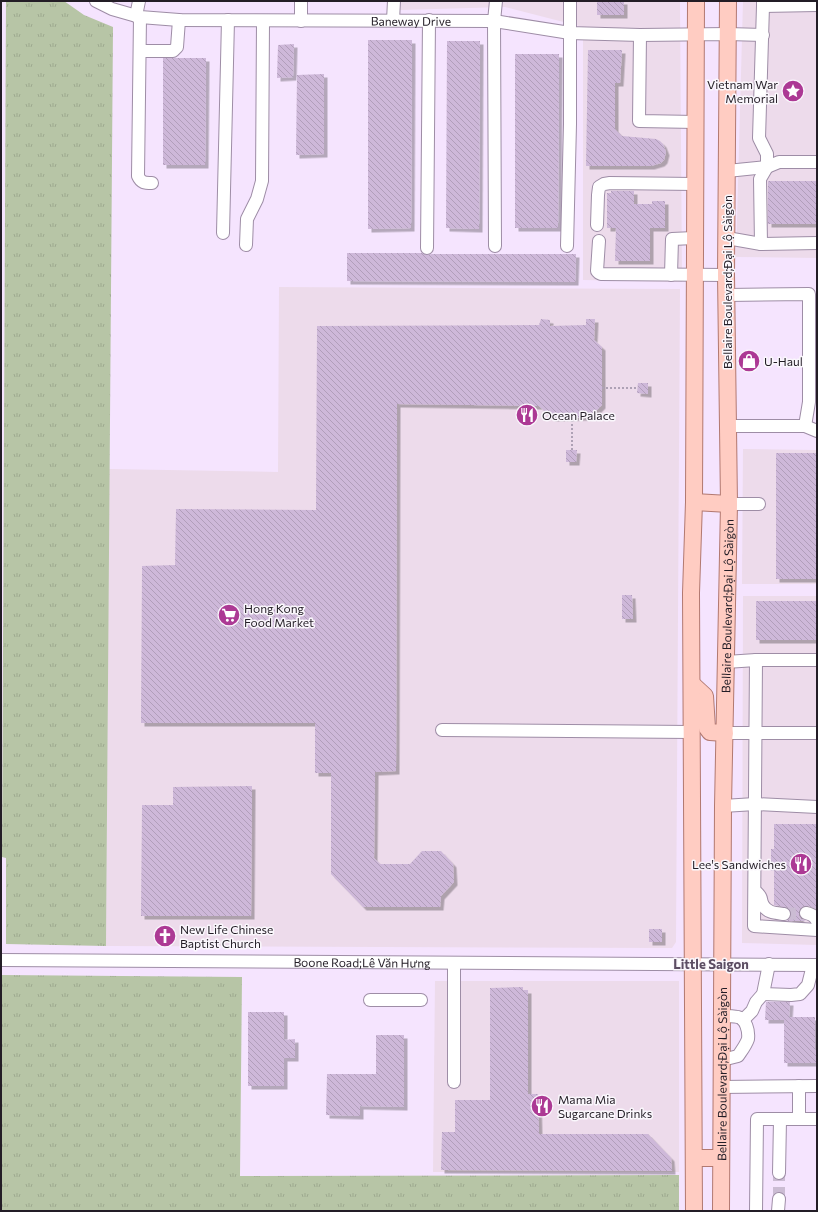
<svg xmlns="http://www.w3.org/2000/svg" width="818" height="1212" font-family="Commissioner,sans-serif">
<defs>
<pattern id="grass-tufts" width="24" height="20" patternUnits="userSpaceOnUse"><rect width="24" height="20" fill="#b7c5a6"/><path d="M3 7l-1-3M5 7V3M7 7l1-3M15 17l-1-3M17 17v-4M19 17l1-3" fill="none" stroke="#9da98f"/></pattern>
<pattern id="building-back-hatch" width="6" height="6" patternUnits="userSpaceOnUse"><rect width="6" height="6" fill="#ceb8d9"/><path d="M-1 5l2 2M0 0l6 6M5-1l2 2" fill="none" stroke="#b19eba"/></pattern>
<filter id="shadow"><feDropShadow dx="3.5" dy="3.5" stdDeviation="0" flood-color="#0004"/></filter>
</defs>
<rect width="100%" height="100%" fill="#f5e4fe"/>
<g fill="#eddbeb">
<path d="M400 1H680L682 282 583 280V27L505 7 400 10Z"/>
<path d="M743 1H817V258L736 257Z"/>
<path d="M279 287 680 289 676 942 672 948 106 946 109 469 278 472Z"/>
<path d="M743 449 817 450V584H742Z"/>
<path d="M743 596H817V945L742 943Z"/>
<path d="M435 981H679V1172H433Z"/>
</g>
<g fill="url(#grass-tufts)">
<path d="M6 1H64L84 15 113 27 106 946 6 944V858L2 857Z"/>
<path d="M1 975 242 977 240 1176 679 1175V1211H1Z"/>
</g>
<g fill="url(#building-back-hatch)" filter="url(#shadow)">
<rect x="597" y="1" width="27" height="14"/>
<path d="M368 40H412L411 228 368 229Z"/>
<path d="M447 41H480L479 229 446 228Z"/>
<path d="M294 44 293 77 277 78 278 45Z"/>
<path d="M588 50H622L620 83H615V129L622 136 656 139 660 141 663 144 666 152 664 160 661 163 651 166H586Z"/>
<path d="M515 54H559L558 228H515Z"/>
<path d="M163 58H206L205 165H163Z"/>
<path d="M324 74V154L296 155 297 75Z"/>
<rect x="768" y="181" width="49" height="43"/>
<path d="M611 191H634V204H652V201H665V228H650V261H615L616 228H607V193H611Z"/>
<path d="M347 253H422L427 255 432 254H576L575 282 347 281Z"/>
<path d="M541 319 550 320V326L586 325V319H595L594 340 602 347V405L590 417 552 418 539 406 397 404 396 771 375 772 374 858 380 864H410L422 851H441L453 864 454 882 441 896 440 907H363L331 874V773H315V723H141L142 566 175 565 176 509 316 510 317 326 539 325Z"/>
<path d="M638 383H648V394L637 393Z"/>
<path d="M566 450H577L576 462H566Z"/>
<rect x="776" y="453" width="41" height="126"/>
<path d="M622 595H632L633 619H622Z"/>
<rect x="756" y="601" width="61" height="39"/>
<path d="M252 786 251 916H141L142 805H173V787Z"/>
<path d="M774 824H817V909L808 906H804L801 908 799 911V916L801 919 806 921H787L791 915V911L789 908 774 905V871H771V849H774Z"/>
<rect x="649" y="929" width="13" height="13"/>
<path d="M523 987V990H528V1094H538L539 1134H648L671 1158 672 1171 441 1170 442 1132H455V1100H490V988Z"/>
<path d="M766 1002H790L789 1017H815V1050H817V1063H784V1020H765Z"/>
<path d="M248 1012H284V1040L295 1039V1058H284V1086H248Z"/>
<path d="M376 1035H404V1107L360 1106V1116L326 1115 327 1074H376Z"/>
</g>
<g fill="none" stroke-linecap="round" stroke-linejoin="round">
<g stroke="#cbbcd3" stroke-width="12" stroke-dasharray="12 6" stroke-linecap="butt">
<path d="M784 914 806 913"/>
<path d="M779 1199V1173"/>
</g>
<g stroke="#9e8da6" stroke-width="14">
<g id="minor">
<path id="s1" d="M96 1 112 9 140 17 179 20 494 21 570 33 640 35 728 34 763 35"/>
<path d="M763 1V6L817 5"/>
<path d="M136 16 139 1"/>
<path d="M140 17 138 176C141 183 145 183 152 183"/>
<path d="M393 20 394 1"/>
<path d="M301 21V1"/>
<path d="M640 35 639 121 696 122"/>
<path d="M140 51H173L177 47 179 20"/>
<path d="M727 171 767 167 779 162H817"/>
<path d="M597 225 598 195 599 187 604 184 610 183 695 184"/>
<path d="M223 233 228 20"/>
<path d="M727 238 761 244 817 243"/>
<path d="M599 241 597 271 599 273 601 274 726 275"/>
<path d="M761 244 760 179 767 167V154L759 138 763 6"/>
<path d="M246 245 247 219 257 199 262 181 263 21"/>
<path d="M495 246 494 21 496 1"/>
<path d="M567 246 570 124V1"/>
<path d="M427 248 429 20"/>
<path d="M671 275 672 239 694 238"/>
<path d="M727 295 809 294V402L805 426H728"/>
<path d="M805 426 817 431"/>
<path d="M729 504H759"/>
<path d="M756 660 754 926 817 930"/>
<path d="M726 662 756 660H817"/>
<path d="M442 730 692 732"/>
<path d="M725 733H817"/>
<path d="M723 806 755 804 817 807"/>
<path d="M755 891C764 898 759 898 763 905 767 913 776 913 784 914"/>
<path d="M806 913C811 914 815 916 817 921"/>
<path id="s2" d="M1 960 817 965"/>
<path d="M454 963V1082"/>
<path d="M763 994 791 995 800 994 808 985 813 965"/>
<path d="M370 1000H421"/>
<path d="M743 1020 752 1011 756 1002 763 994 769 964"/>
<path d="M722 1060 738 1056C742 1050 746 1045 748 1039 749 1031 746 1019 738 1017 733 1016 727 1016 722 1016"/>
<path d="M799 1086V1119H817"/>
<path d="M721 1087 817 1086"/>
<path d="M779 1173 780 1120"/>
<path d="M756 1211 757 1119H799"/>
<path d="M778 1211 779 1199"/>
</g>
</g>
<g stroke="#b27971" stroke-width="18">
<g id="major">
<path d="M694 502 729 504"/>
<path d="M692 684 705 696 707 728 710 732 725 733"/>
<path d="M694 1158H721"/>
<path d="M694 1211 691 593 694 502 696 1"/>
<path id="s3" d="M721 1211 723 806 729 504 726 275 728 1"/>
</g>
</g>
<g stroke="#aea1b5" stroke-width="2" stroke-dasharray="2 2" stroke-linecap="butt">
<path d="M602 388H637"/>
<path d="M572 450V418"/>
</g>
<use href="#minor" stroke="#fff" stroke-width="12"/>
<use href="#major" stroke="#ffccc2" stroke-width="16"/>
</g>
<defs>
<g id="sight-disc" transform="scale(1.15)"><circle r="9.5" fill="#ac3994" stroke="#faf7fc"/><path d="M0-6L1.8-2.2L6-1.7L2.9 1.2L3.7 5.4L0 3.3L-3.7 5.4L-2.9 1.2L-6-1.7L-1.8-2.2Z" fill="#fff"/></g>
<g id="shop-disc" transform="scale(1.15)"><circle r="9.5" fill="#ac3994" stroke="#faf7fc"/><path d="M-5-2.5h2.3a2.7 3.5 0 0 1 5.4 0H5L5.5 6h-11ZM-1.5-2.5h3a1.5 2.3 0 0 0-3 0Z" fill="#fff"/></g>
<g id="restaurant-disc" transform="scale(1.15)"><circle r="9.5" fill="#ac3994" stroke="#faf7fc"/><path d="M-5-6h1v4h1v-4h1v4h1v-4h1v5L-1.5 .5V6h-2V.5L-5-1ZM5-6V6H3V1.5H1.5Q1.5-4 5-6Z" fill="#fff"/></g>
<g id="supermarket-disc" transform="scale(1.15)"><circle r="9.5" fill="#ac3994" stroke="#faf7fc"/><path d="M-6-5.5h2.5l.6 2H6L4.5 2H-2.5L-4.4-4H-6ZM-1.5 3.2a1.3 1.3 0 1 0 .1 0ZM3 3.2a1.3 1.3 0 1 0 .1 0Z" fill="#fff"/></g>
<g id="church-disc" transform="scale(1.15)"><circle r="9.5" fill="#ac3994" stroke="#faf7fc"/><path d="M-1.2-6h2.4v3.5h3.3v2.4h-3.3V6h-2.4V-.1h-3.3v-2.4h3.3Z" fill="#fff"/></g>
</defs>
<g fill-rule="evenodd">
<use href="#sight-disc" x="793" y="91"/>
<use href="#shop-disc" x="749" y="361"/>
<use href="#restaurant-disc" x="527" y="415"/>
<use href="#supermarket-disc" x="229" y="615"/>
<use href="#restaurant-disc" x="801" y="864"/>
<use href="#church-disc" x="165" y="936"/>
<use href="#restaurant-disc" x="542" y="1106"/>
</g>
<g text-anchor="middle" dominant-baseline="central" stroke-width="3" stroke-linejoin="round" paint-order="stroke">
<g font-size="12" fill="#231d26" stroke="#faf7fc">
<text stroke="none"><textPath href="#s1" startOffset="318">Baneway Drive</textPath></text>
<text transform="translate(727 282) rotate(-90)">Bellaire Boulevard;Đại Lộ Sàigòn</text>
<text stroke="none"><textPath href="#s3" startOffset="605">Bellaire Boulevard;Đại Lộ Sàigòn</textPath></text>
<text stroke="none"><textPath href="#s2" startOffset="361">Boone Road;Lê Văn Hưng</textPath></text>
<text stroke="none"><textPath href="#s3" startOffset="137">Bellaire Boulevard;Đại Lộ Sàigòn</textPath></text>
</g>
<g font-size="12" fill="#231d26" stroke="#faf7fc" text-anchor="start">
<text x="778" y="84" text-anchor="end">Vietnam War<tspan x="778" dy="14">Memorial</tspan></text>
<text x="764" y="361">U-Haul</text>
<text x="542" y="415">Ocean Palace</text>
<text x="244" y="608">Hong Kong<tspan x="244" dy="14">Food Market</tspan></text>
<text x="786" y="864" text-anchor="end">Lee's Sandwiches</text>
<text x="180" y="929">New Life Chinese<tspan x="180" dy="14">Baptist Church</tspan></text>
<text x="558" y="1099">Mama Mia<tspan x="558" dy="14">Sugarcane Drinks</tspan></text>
</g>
<g font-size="13" font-weight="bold" fill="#5c4d63" stroke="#faf7fc">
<text x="711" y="964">Little Saigon</text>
</g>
</g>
<rect width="818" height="1212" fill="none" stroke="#231d26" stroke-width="4"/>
</svg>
